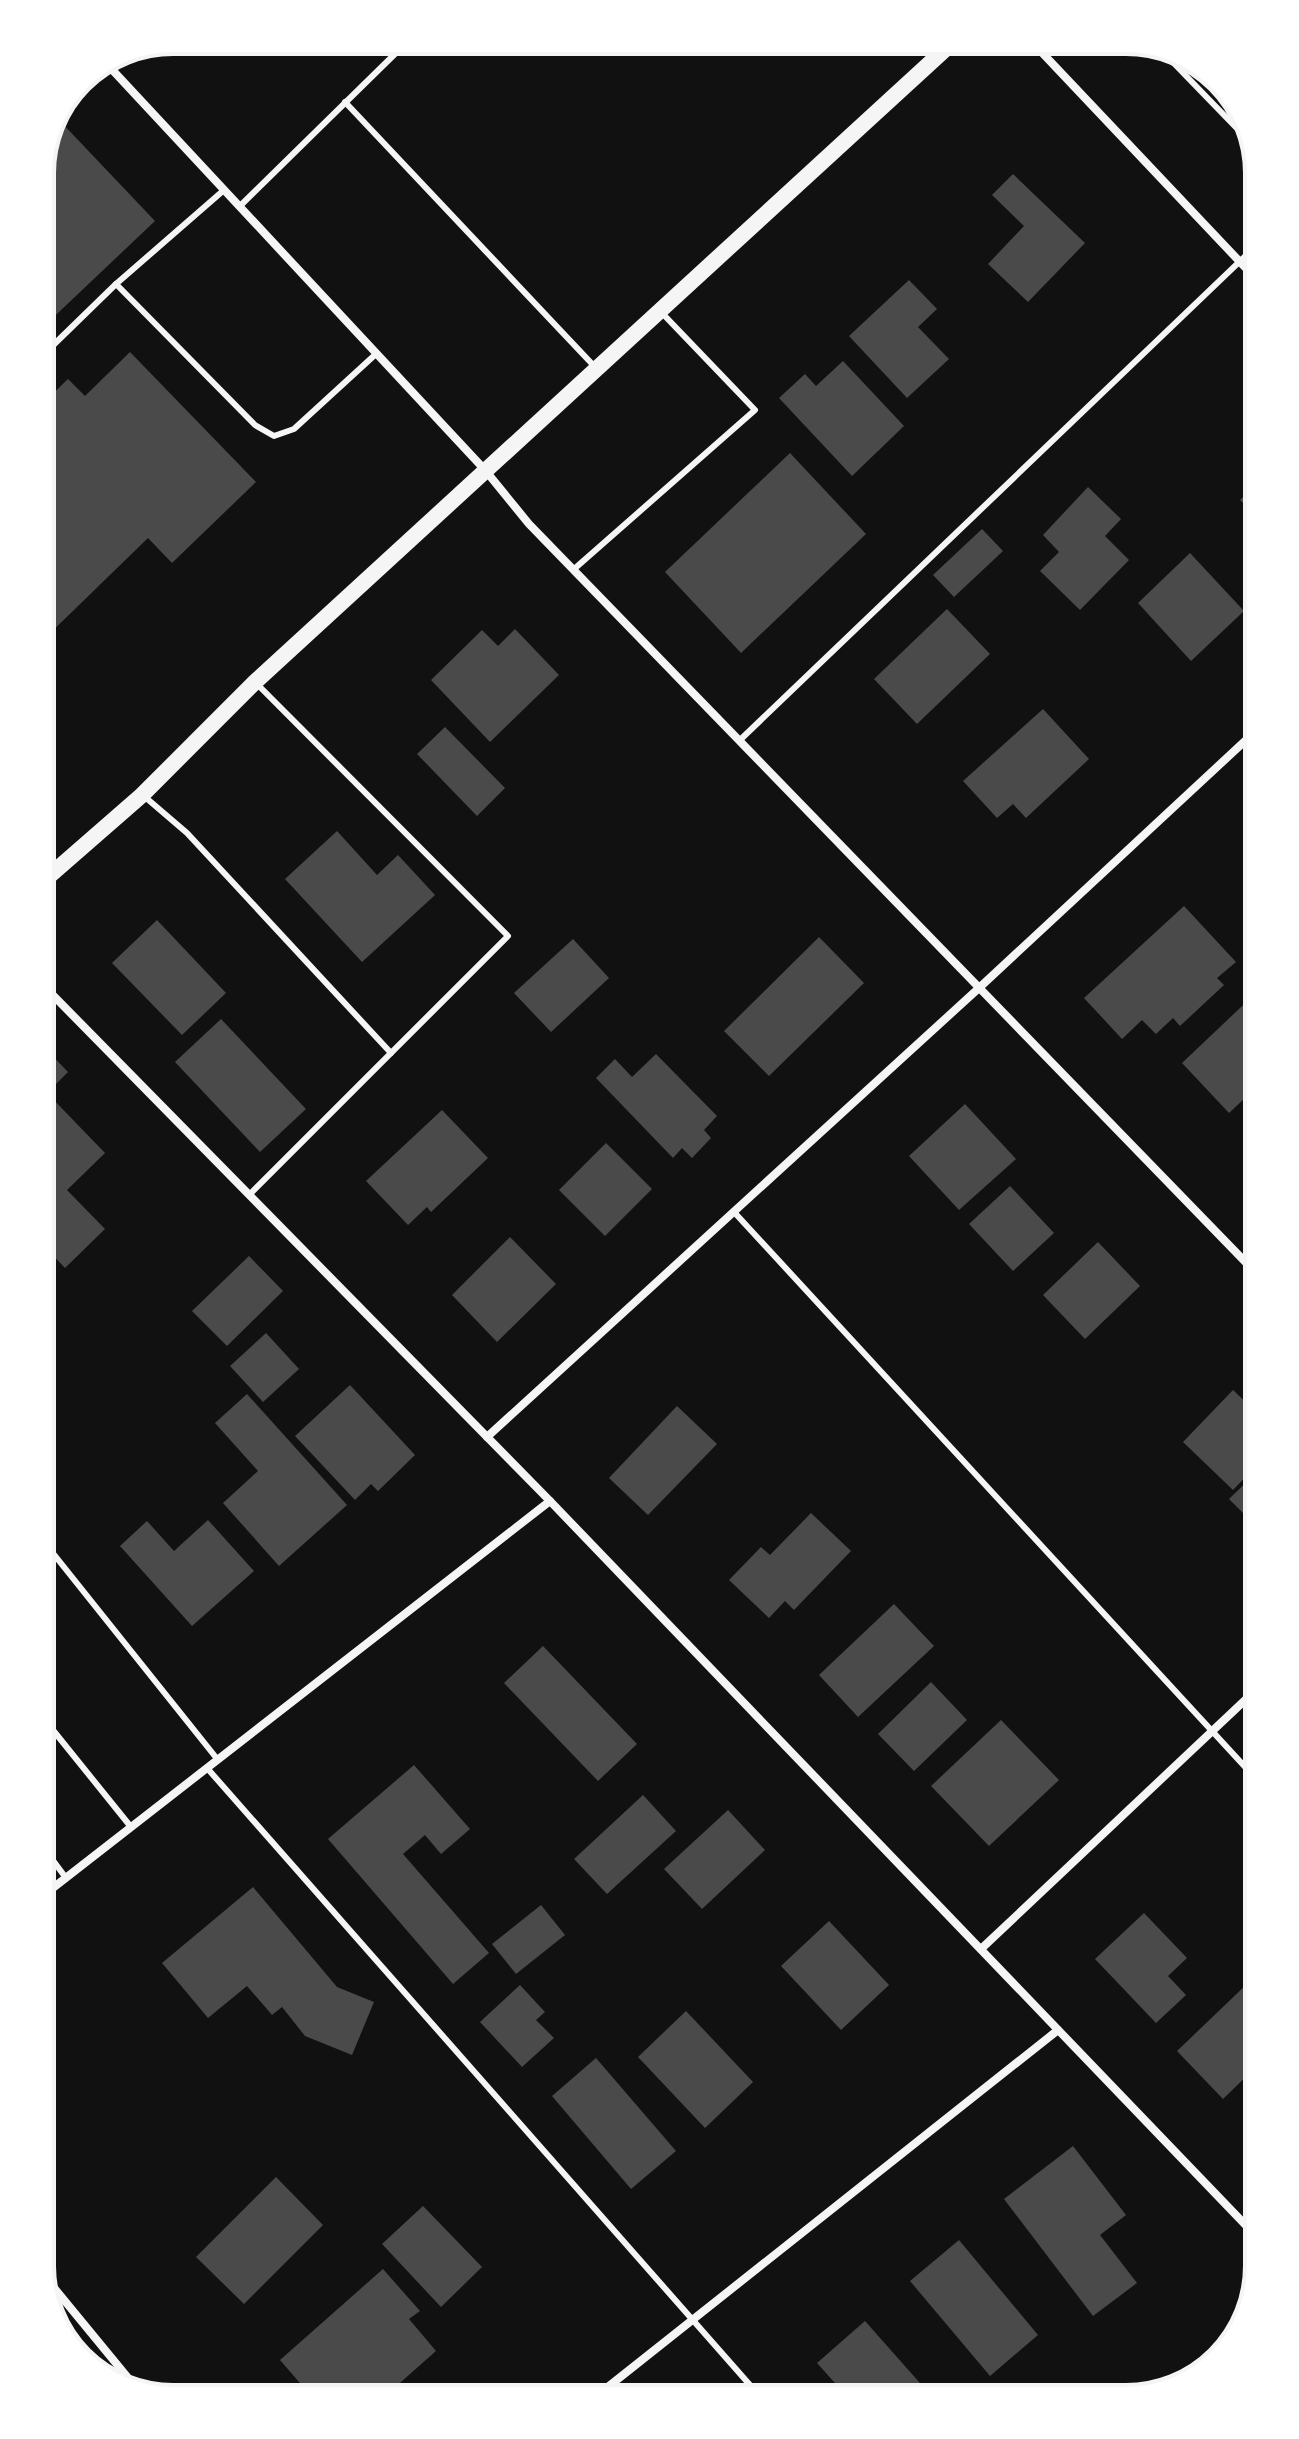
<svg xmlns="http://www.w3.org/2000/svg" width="1299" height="2439" font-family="Quicksand,sans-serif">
<rect width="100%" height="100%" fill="#111"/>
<g fill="#4a4a4a">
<path d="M60 121 155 221 40 330V165Z"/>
<path d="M1013 174 1085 243 1028 302 988 264 1024 226 992 195Z"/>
<path d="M909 280 937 309 918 327 949 359 907 398 849 336Z"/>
<path d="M130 352 256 482 172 563 148 538 40 643V406L68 379 85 396Z"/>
<path d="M843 361 904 426 852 476 779 398 805 374 816 386Z"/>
<path d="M790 453 866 534 741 653 665 572Z"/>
<path d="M1259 481V518L1240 500Z"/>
<path d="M1088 487 1121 519 1105 536 1129 560 1080 610 1040 571 1059 552 1043 535Z"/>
<path d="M982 529 1003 551 954 597 933 575Z"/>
<path d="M1190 553 1244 611 1191 661 1138 603Z"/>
<path d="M947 609 990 654 917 724 874 679Z"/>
<path d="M515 629 559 675 490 742 431 680 482 630 498 646Z"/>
<path d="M1043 709 1089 759 1026 818 1013 804 997 818 963 781Z"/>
<path d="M445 727 505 788 477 816 417 754Z"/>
<path d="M337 831 377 875 398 855 435 895 362 962 285 879Z"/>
<path d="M1184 906 1236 962 1217 978 1224 985 1180 1026 1173 1018 1156 1034 1142 1020 1122 1039 1084 998Z"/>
<path d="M157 920 226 993 182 1035 112 963Z"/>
<path d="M819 937 864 983 769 1076 724 1031Z"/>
<path d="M573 939 609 978 551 1032 514 993Z"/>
<path d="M1259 990V1085L1229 1113 1182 1063Z"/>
<path d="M221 1019 306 1109 260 1152 175 1062Z"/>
<path d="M40 1043 68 1072 47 1093 105 1153 67 1190 105 1229 65 1268 40 1242V1173L43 1170 40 1167Z"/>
<path d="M656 1054 717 1116 704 1130 711 1138 692 1158 682 1148 673 1158 596 1078 615 1059 632 1077Z"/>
<path d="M965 1104 1016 1159 959 1210 909 1156Z"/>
<path d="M442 1110 488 1158 431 1212 427 1207 408 1225 366 1181Z"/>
<path d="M606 1143 652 1189 605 1236 559 1190Z"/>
<path d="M1010 1186 1054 1233 1013 1271 969 1224Z"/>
<path d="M510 1237 556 1284 497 1342 452 1295Z"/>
<path d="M1098 1242 1140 1286 1085 1339 1043 1295Z"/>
<path d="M249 1256 283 1291 227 1346 192 1311Z"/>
<path d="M266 1333 299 1369 263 1402 230 1366Z"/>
<path d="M350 1385 415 1455 378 1491 371 1484 355 1500 295 1436Z"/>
<path d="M1233 1390 1259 1415V1463L1233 1490 1183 1442Z"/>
<path d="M247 1394 347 1505 279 1566 223 1503 258 1471 215 1423Z"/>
<path d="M677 1406 717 1444 648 1515 609 1478Z"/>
<path d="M1259 1470V1529L1229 1499Z"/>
<path d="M811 1513 851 1551 794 1610 785 1601 769 1618 729 1580 761 1547 770 1555Z"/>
<path d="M208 1520 254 1571 192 1626 120 1546 147 1521 174 1551Z"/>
<path d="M894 1604 934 1646 858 1717 819 1675Z"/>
<path d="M543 1646 637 1744 598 1781 504 1683Z"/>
<path d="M931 1682 967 1720 914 1771 878 1734Z"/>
<path d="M1001 1720 1059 1780 989 1846 931 1786Z"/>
<path d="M414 1765 470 1829 441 1854 425 1835 403 1854 489 1953 453 1984 328 1839Z"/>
<path d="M643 1795 676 1831 607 1894 574 1859Z"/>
<path d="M728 1810 765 1850 702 1909 664 1869Z"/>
<path d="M253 1887 337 1987 374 2002 352 2055 305 2036 282 2007 272 2015 247 1986 208 2018 162 1963Z"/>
<path d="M541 1905 565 1935 516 1974 492 1944Z"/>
<path d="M1144 1913 1187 1958 1168 1976 1186 1995 1156 2023 1095 1959Z"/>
<path d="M829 1921 889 1985 841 2030 781 1966Z"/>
<path d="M1249 1982 1259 1993V2064L1223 2099 1177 2051Z"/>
<path d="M520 1985 545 2012 536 2020 554 2038 522 2067 480 2022Z"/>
<path d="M686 2011 753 2082 705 2128 638 2057Z"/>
<path d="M596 2058 676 2151 631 2189 552 2096Z"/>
<path d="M1073 2146 1126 2215 1100 2235 1137 2283 1093 2316 1004 2199Z"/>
<path d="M276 2177 323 2225 244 2304 196 2257Z"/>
<path d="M423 2206 482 2267 441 2307 382 2244Z"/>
<path d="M959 2240 1038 2335 990 2376 910 2281Z"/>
<path d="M383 2269 420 2311 409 2319 436 2351 384 2397H312L280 2360Z"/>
<path d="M865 2321 927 2391 843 2392 817 2363Z"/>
</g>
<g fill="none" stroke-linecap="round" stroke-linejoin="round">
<g stroke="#f5f5f5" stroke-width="6">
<path d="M1161 50 1254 146"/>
<path d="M345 102 595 367"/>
<path d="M224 190 116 284 255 425 274 436 294 429 377 353"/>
<path d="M240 206 402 47"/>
<path d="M40 358 116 284"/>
<path d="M573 570 755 410 662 313"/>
<path d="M740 740 1259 243"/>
<path d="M145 797 187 833 391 1053"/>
<path d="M249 1195 508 936 257 684"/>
<path d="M734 1212 1259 1782"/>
<path d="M40 1537 218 1760"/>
<path d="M40 1714 131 1827"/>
<path d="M207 1768 757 2393"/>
<path d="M40 1843 66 1878"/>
</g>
<g stroke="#f5f5f5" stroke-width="8">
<path d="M1031 41 1259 282"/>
<path d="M105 62 485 470 529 524 1259 1276"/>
<path d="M40 982 550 1501 1259 2239"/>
<path d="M487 1437 979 988 1259 728"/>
<path d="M40 1898 550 1501"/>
<path d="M981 1949 1259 1687"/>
<path d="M41 2272 138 2390"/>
<path d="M599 2394 1058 2030"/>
</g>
<path stroke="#f5f5f5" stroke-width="16" d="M40 884 142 795 255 682 953 42"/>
</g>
<path d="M0 0H1299V2439H0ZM173 54H1126A119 119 0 0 1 1245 173V2266A119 119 0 0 1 1126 2385H173A119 119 0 0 1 54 2266V173A119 119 0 0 1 173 54Z" fill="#fff" fill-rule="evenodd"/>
<path fill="none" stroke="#f5f5f5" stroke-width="4" d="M173 54H1126A119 119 0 0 1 1245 173V2266A119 119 0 0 1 1126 2385H173A119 119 0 0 1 54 2266V173A119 119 0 0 1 173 54Z"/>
</svg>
